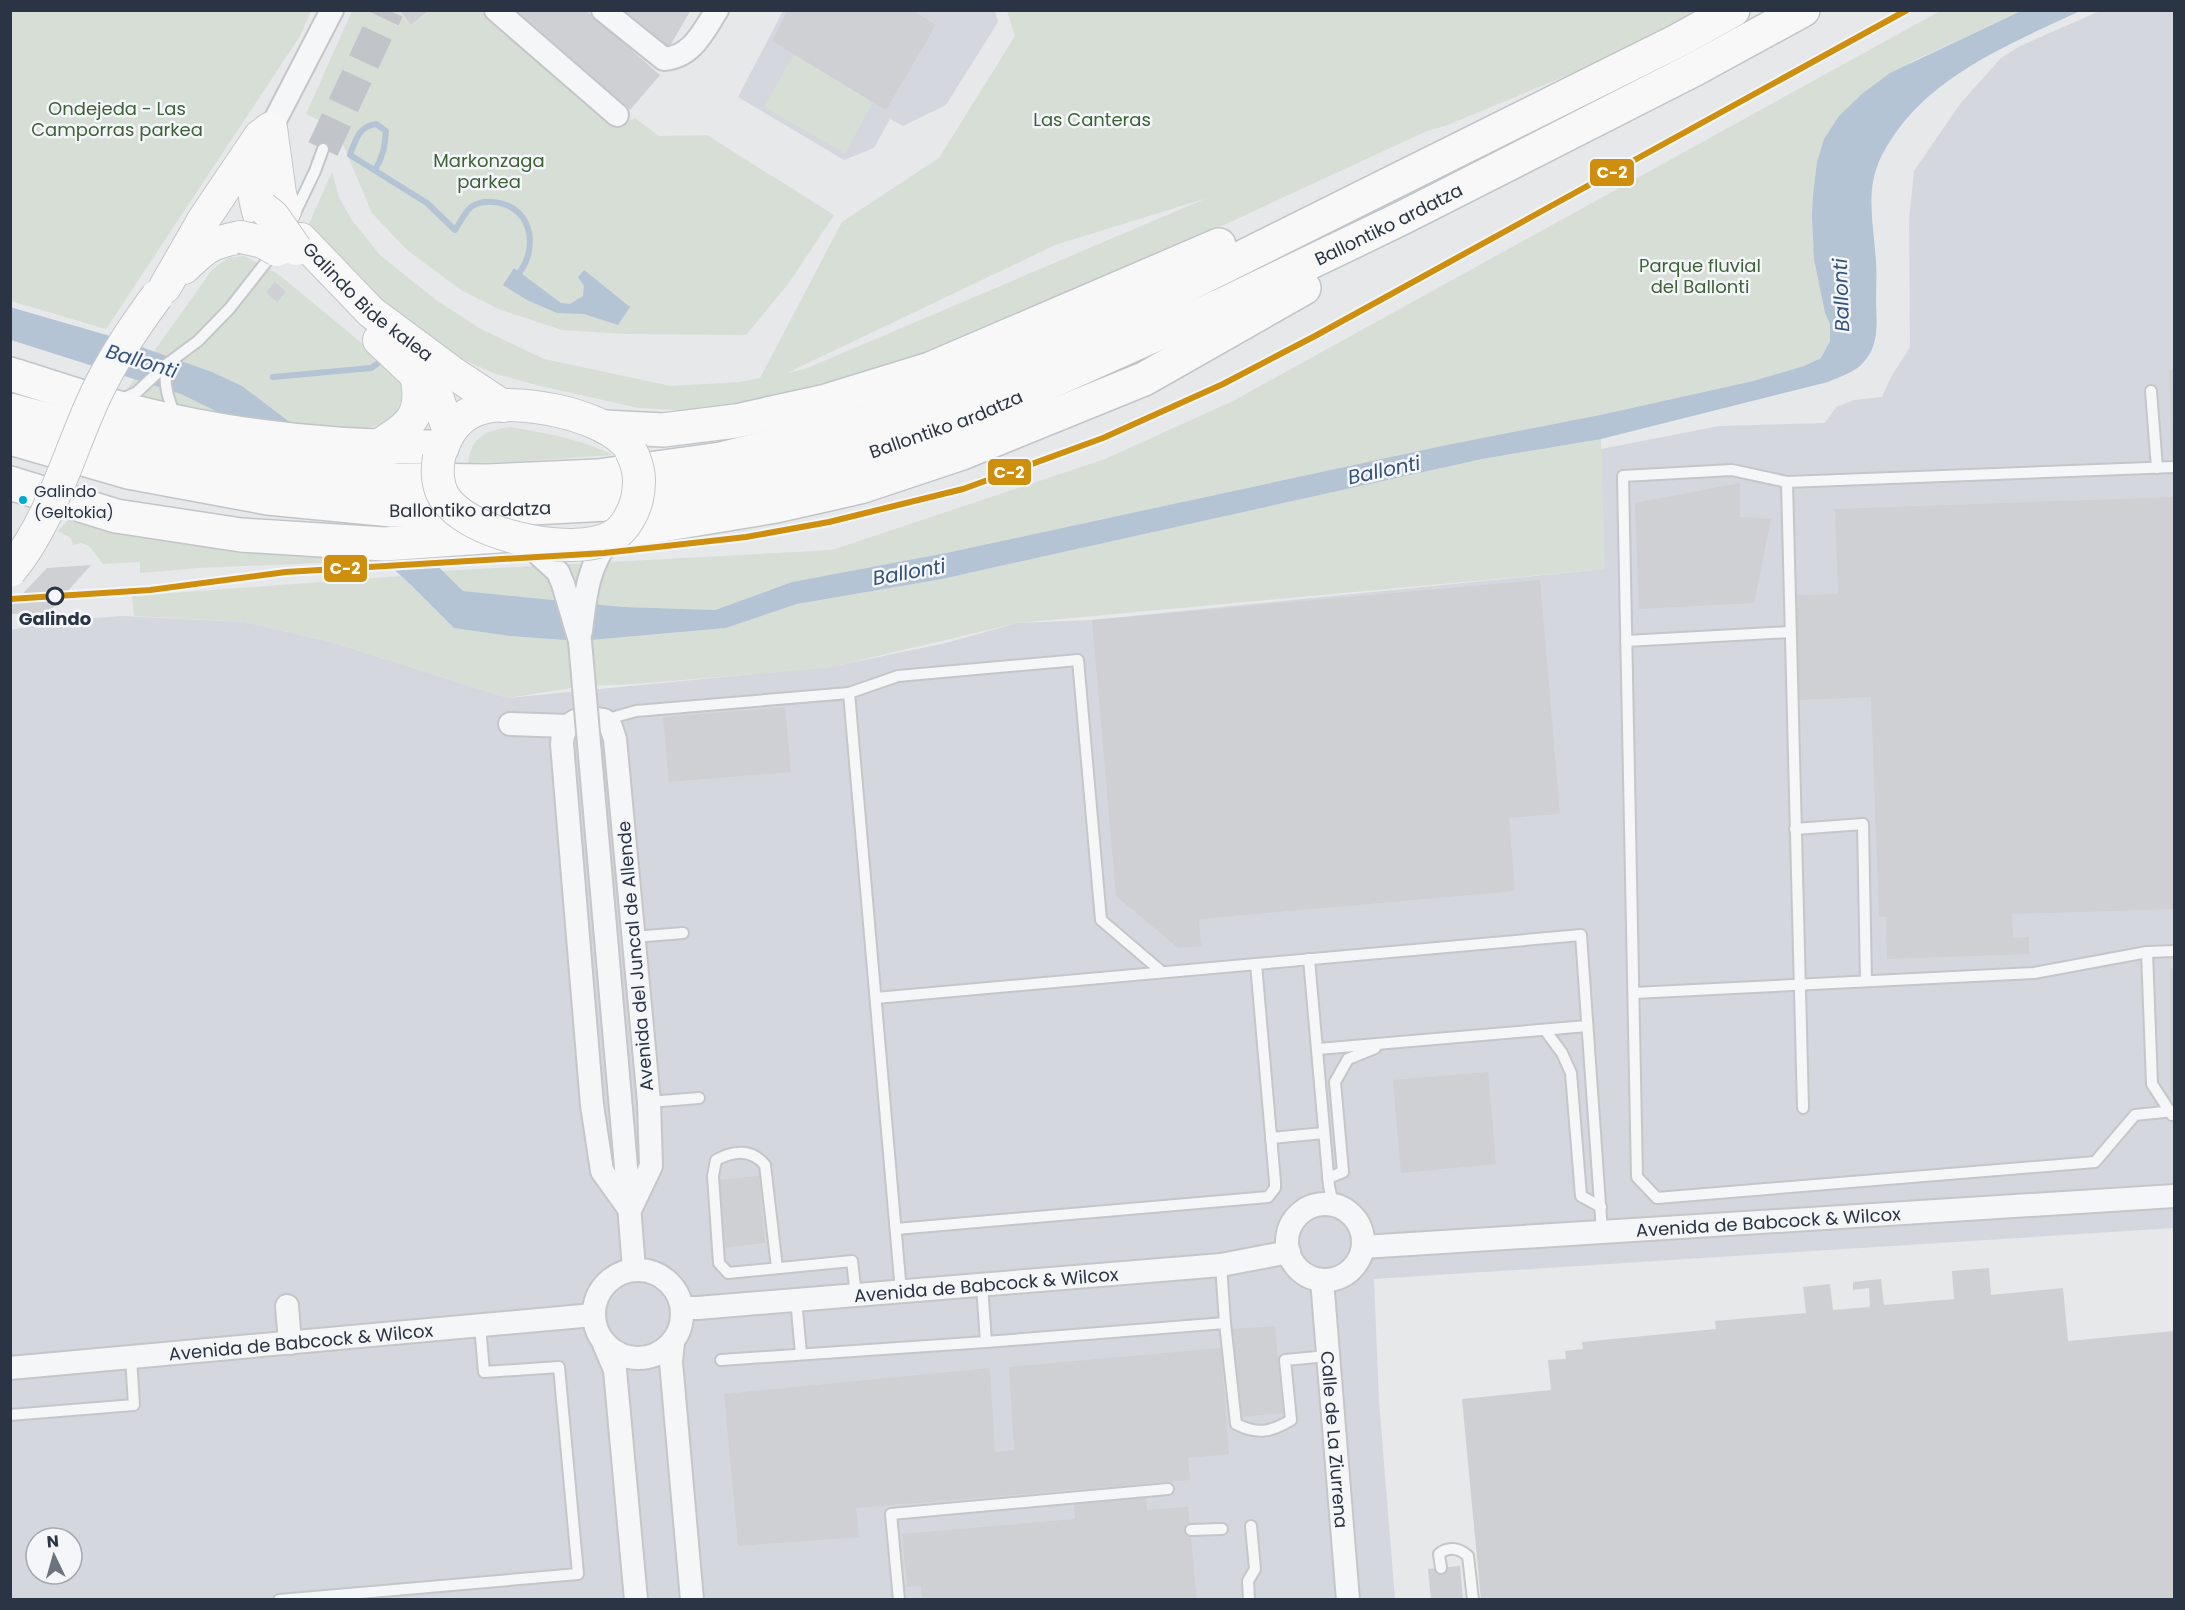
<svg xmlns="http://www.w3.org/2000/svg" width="2185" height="1610" font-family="Poppins,sans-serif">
<rect width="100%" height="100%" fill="#e6e8ea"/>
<g fill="#d4d7dd" fill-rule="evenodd">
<path d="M783 11H995L998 22 946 105 903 126 890 119 874 148 844 160 738 97Z"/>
<path d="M2100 11H2174V1228L1374 1279 1379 1401 1395 1599 11 1600V630L67 620 122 616 245 622 331 642 508 698 835 666 946 643 1017 623 1092 620 1604 569 1601 449 1719 426 1825 423 1836 407 1854 400 1882 397 1891 377 1910 347 1909 220 1914 171 1960 104 2001 58 2020 46ZM36 1538H72V1574H36Z"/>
</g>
<g fill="#d6ded6" fill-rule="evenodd">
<path d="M10 11H311L300 36 106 329 11 301Z"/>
<path d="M352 11H399L411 25 430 11H480L609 125 623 123 635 118 659 136 707 135 834 215 788 284 746 335 626 334 562 330 501 310 461 290 407 250 372 213 336 128 306 114Z"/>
<path d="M1007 11H1717L1708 17 1445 126 1427 131 921 365 767 401 694 411 639 408 536 385 493 373 449 353 354 279 308 226 332 172 339 197 351 219 380 255 436 300 481 329 544 359 671 386 740 382 760 378 842 222 939 158 1015 36ZM1207 198 805 369 787 373 1055 245Z"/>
<path d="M1940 11H2021L1911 62 1814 260 1825 313 1830 324V341L1821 358 1804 366 1753 381 1600 415 1605 569 1017 623 827 668 635 684 584 686 508 698 331 642 245 622 134 616 132 596 402 576 454 628 580 641 726 628 797 604 942 579 1482 459 1600 439 1442 446 946 553 792 582 715 610 623 607 463 591 442 571 832 550 1105 459 1233 401Z"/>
<path d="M794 54 873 102 845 154 764 107Z"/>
<path d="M244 256 278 274 398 373 406 396 393 422 361 429 179 411 120 399 212 270 228 258Z"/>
<path d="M510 427C546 433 580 439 613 455L511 462 468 463C472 436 485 431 510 427Z"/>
<path d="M75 516 367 559 368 561 198 568 140 573V562L103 564 89 546 81 543 73 545 71 538 58 531 67 521Z"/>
</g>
<g fill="#b4c4d5">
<path d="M2021 11H2080C2006 46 1922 78 1882 155 1864 190 1874 225 1876 262 1877 275 1876 289 1876 303 1877 324 1879 346 1863 363 1855 372 1839 377 1828 382L1601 439 1482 459 942 579 797 604 726 628 580 641 510 636 454 628 411 585 226 416 181 394 11 340 10 307 110 336 212 372 242 386 296 427 463 591 623 607 715 610 792 582 946 553 1442 446 1600 415 1753 381 1804 366 1821 358 1830 341V324L1825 313 1814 260 1812 215 1813 195 1817 162 1824 139 1839 116 1863 93 1890 73Z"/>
<path d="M514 268 561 303 570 304 583 296 584 286 578 277 584 270 630 307 618 325 584 314 557 313 527 300 503 285Z"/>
</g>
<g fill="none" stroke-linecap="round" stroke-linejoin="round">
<g stroke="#b4c4d5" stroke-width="6">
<path d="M375 170C383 157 385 146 386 131L376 124C359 126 355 141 350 155L427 203 455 230C460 223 464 213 471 207 476 203 486 201 493 202 531 205 539 245 520 272"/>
<path d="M273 377 371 368 377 364"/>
</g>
</g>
<g fill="#ced0d3">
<path d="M399 10H430L411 25Z"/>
<path d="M514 10H586L660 75 630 110Z"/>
<path d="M612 10H691L665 54Z"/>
<path d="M788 10H912L936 25 886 110 772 41Z"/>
<path d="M275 282 286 292 277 302 266 292Z"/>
<path d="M2169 370H2174V459H2172Z"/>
<path d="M1740 483V517L1771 519 1754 603 1639 609 1635 503Z"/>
<path d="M2174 497V909L2012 914 2013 938 2029 937V954L1887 959 1886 917H1879L1871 697 1799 700 1795 595 1838 594 1835 509Z"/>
<path d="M91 565 48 613 10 614V607L47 568Z"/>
<path d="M1540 580 1560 814 1509 818 1515 891 1199 919 1201 946 1178 948 1116 896 1092 620Z"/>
<path d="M785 707 791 772 669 782 663 717Z"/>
<path d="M2174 968V1096L2170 1090V969Z"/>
<path d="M1488 1072 1496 1164 1401 1173 1393 1080Z"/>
<path d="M759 1176 765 1243 722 1248 716 1180Z"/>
<path d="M1989 1268 1991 1295 2063 1288 2068 1341 2174 1331V1600H1481L1462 1399 1551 1390 1548 1360 1566 1359 1565 1351 1583 1349 1582 1342 1716 1329 1715 1321 1806 1313 1803 1287 1830 1284 1833 1310 1870 1307 1869 1288 1853 1290V1282L1881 1279 1884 1305 1954 1299 1952 1271Z"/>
<path d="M1275 1326 1283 1413 1240 1417 1232 1329Z"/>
<path d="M1221 1348 1229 1454 1188 1458 1190 1480 856 1508 859 1537 738 1546 724 1394 990 1368 995 1452 1014 1450 1009 1367Z"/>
<path d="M1146 1497 1147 1510 1188 1507 1197 1600H922L921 1586 907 1587 902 1534 1075 1519 1074 1504Z"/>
<path d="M1460 1566 1463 1600H1431L1428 1569Z"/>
</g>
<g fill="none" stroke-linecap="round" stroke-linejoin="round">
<path stroke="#c1c4c9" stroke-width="32" stroke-dasharray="32 16" stroke-linecap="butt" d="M323 149 388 10"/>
<g stroke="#c4c6c8" stroke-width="14">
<g id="lane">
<path d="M293 217 315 171 323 149"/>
<path d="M167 364C163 384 168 399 176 417"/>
<path d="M2151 391 2157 468"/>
<path d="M120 400 137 392 167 364 198 341 230 308 274 252"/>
<path d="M2174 467 1787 482 1732 470 1623 476 1637 1177 1657 1198 2095 1162 2135 1115 2174 1111"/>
<path d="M1787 482 1803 1108"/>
<path d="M1626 641 1790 632"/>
<path d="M604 720 636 711 849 693"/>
<path d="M1795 829 1863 824 1866 981"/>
<path d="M634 937 683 933"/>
<path d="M2147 952 2152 1084 2172 1115"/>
<path d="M1309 959 1329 1186 1333 1204"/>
<path d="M1634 993 2034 973 2147 952 2174 951"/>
<path d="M876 998 1581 935 1602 1232"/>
<path d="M1545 1030 1562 1053 1571 1073 1581 1196 1601 1207"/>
<path d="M1318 1049 1587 1026"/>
<path d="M649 1102 699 1098"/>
<path d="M1271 1138 1324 1133"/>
<path d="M1328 1178 1343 1172 1335 1082 1348 1059 1375 1048"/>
<path d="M896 1229 1268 1197 1275 1188V1182L1256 964"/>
<path d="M777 1268 765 1165C752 1149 734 1150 716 1160L713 1176 719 1263 728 1273C769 1269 810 1265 852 1261L856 1295"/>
<path d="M982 1285 986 1342 1225 1323 1221 1265"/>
<path d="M901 1292 849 693 898 676 1078 660 1101 920 1162 972"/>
<path d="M796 1299 801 1354"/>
<path d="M1225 1323 1236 1424C1258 1435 1271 1432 1291 1420L1285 1360 1328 1356"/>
<path d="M721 1360 986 1342"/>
<path d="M10 1415 134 1405 131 1357"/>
<path d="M1191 1530 1222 1529"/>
<path d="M1441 1568 1439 1554C1448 1546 1459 1548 1468 1556L1473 1600"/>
<path d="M279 1600 578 1574 559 1367 484 1372 480 1326"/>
<path d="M899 1600 891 1514 1168 1489"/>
<path d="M1249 1600 1248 1581 1255 1569 1251 1526"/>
</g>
</g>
<g stroke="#c4c6c8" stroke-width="26">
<g id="street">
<path d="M496 10 617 115"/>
<path d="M603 10 664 59C692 57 703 32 717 10"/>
<path d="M271 128 332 10"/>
<path d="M523 540 558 572 563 584 580 641"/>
<path d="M581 631C585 597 588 564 611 537"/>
<path d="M585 717 604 720 611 727 615 739 649 1102 651 1166 630 1210 602 1171 592 1105 562 744C562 729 571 721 585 717Z"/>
<path d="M510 724 568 726"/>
<path d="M625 1155 634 1269"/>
<circle cx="1325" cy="1242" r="38"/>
<path id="s1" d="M1363 1247 2174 1196"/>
<circle cx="638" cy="1314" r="44"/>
<path id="s2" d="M1322 1280 1348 1600"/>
<path d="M287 1306 290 1343"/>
<path id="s3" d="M683 1308H698L1221 1265 1289 1252"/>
<path d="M673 1342 671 1362 692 1600"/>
<path d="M604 1344 615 1370 636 1600"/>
<path id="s4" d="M10 1368 593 1315"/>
</g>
</g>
<g stroke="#c4c6c8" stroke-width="34">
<g id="secondary">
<path d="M259 143C253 168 251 192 260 217"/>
<path id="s5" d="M301 239 371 312 453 373 503 406"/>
<path d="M184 268C207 246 210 243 241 237"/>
<path d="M165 287 204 219 260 136 271 128 280 194 285 211"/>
<path d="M379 340 430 388 438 399 449 432"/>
<path d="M377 446C410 427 425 415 416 375"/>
<path d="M442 449C448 431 460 415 479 409 516 397 599 414 625 442"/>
</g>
</g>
<g stroke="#c2c5c8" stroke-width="36">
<g id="primary">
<path d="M10 374C53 387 95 402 138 413 237 438 340 448 442 447"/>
<path d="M10 410 142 445 271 467 396 480 488 481 598 476 721 459 866 423 961 387 1090 333 1679 40 1733 10"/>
<path d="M605 427 663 430 736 421 826 401 930 369 1219 245"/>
<path id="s6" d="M10 438 128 472 268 498 392 510 513 509 607 504 733 485 867 453 974 416 1224 304 1402 218 1695 69 1803 10"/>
<path d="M10 483 116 516 241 535 384 544 512 535"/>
<path d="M619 532 776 506 860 487 962 453 1144 379 1304 288"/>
</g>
</g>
<use href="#lane" stroke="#f5f6f7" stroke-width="10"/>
<use href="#street" stroke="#f5f6f7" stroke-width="22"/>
<use href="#secondary" stroke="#f8f8f8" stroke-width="32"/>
<use href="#primary" stroke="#f8f8f8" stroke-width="33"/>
<g stroke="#c4c6c8" stroke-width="26" stroke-linecap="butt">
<path id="street-bridge" d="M580 641 625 1155"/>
</g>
<g stroke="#c4c6c8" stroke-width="34" stroke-linecap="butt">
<g id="secondary-bridge">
<path d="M263 208 273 216 296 249"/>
<path d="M241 237 263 242 277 250"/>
<path d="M439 457C437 469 437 482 442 493 462 535 575 559 613 536 625 529 634 512 637 499 641 480 639 467 631 451"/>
<path d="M10 571C52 521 69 451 96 394 113 358 134 327 157 296"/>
</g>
</g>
<use href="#street-bridge" stroke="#f5f6f7" stroke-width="22"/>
<use href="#secondary-bridge" stroke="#f8f8f8" stroke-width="32"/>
<g stroke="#f4f6f9" stroke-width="10">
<path id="rail-1" d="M10 599 150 590 286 572 604 553 746 537 829 522 963 489 1103 438 1223 384 1315 336 1907 10"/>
</g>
<use href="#rail-1" stroke="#ce8f0e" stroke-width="6"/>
</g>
<circle fill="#00a9ce" stroke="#f4f6f9" stroke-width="2" cx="23" cy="500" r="5"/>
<circle fill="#f4f6f9" stroke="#2b3445" stroke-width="3" cx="55" cy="596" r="8"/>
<g text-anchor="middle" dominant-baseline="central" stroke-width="5" stroke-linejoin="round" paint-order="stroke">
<g font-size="16" fill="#2b3445" stroke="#f4f6f9" text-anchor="start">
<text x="34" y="491">Galindo<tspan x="34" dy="21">(Geltokia)</tspan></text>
</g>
<g font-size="18" fill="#3f6138" stroke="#f4f6f9">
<text x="117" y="108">Ondejeda - Las<tspan x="117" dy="21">Camporras parkea</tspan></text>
<text x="1092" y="119">Las Canteras</text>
<text x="489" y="160">Markonzaga<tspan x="489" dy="21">parkea</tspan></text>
<text x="1700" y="265">Parque fluvial<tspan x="1700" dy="21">del Ballonti</tspan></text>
</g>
<g font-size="18" fill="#2b3445" stroke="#f4f6f9">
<text stroke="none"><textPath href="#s6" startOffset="1440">Ballontiko ardatza</textPath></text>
<text stroke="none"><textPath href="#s5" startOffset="92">Galindo Bide kalea</textPath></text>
<text stroke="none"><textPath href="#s6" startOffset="954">Ballontiko ardatza</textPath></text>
<text stroke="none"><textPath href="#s6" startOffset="468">Ballontiko ardatza</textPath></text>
<text transform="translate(635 956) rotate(-95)">Avenida del Juncal de Allende</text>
<text stroke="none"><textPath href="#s1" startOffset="406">Avenida de Babcock &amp; Wilcox</textPath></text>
<text stroke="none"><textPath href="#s3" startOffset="304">Avenida de Babcock &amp; Wilcox</textPath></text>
<text stroke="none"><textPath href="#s4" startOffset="292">Avenida de Babcock &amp; Wilcox</textPath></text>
<text stroke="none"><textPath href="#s2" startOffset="160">Calle de La Ziurrena</textPath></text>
</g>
<g font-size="18" font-weight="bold" fill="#2b3445" stroke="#f4f6f9">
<text x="55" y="618">Galindo</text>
</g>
<g font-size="20" font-style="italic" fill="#34527a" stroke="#f4f6f9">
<text transform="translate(1841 295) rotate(-92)">Ballonti</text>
<text transform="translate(142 361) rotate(17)">Ballonti</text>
<text transform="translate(1384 470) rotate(-12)">Ballonti</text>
<text transform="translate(909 572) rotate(-10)">Ballonti</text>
</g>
</g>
<g stroke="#f4f6f9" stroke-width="2">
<rect x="1589" y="158" width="46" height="29" rx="6" fill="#ce8f0e"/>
<rect x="987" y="458" width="45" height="28" rx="6" fill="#ce8f0e"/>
<rect x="323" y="554" width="45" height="29" rx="6" fill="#ce8f0e"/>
</g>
<g font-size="16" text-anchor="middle" font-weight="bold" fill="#fff">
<text x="1612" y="178">C-2</text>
<text x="1009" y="478">C-2</text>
<text x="345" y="574">C-2</text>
</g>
<rect width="2185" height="1610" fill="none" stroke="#2b3445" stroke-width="24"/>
<g transform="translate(54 1556) rotate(355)"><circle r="28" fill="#f4f6f9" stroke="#a4a8b1" stroke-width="1.5"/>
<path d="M0-4.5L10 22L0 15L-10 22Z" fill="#6c737f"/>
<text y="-9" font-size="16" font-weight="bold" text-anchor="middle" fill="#2b3445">N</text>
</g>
</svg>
